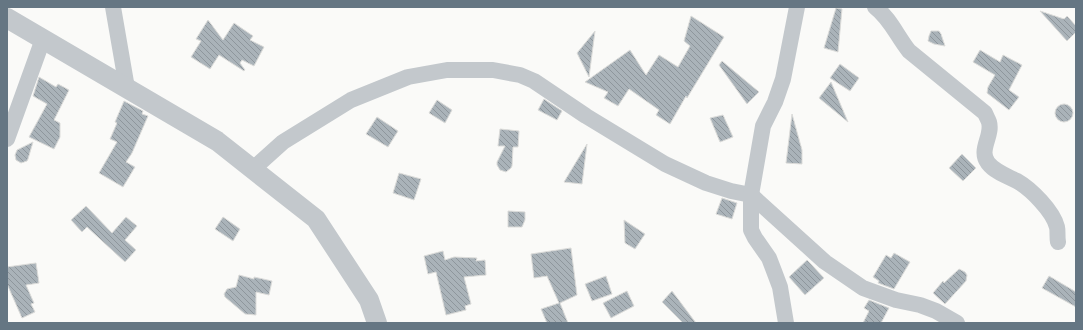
<svg xmlns="http://www.w3.org/2000/svg" width="1083" height="330" font-family="'Exo 2',sans-serif">
<defs>
<pattern id="building-back-hatch" width="6" height="6" patternUnits="userSpaceOnUse"><rect width="6" height="6" fill="#aab3b9"/><path d="M-1 5l2 2M0 0l6 6M5-1l2 2" fill="none" stroke="#8e969c"/></pattern>
</defs>
<rect width="100%" height="100%" fill="#fafaf8"/>
<g fill="url(#building-back-hatch)" stroke="#dcdcda">
<path d="M836 8 842 9 838 52 824 48Z"/>
<path d="M1040 11 1064 19 1067 16 1076 26V32L1067 41Z"/>
<path d="M691 16 724 37 687 98 686 96 670 124 656 115 659 110 629 89 618 106 604 98 608 92 585 82 630 50 646 75 659 55 678 67 690 46 684 41Z"/>
<path d="M208 20 223 40 234 23 253 36 250 40 264 47 254 66 242 60 240 63 245 70 244 71 219 55 210 69 191 57 201 41 196 39Z"/>
<path d="M595 31 589 77 577 53Z"/>
<path d="M931 31H939L941 34 945 46 934 44 928 41 929 36Z"/>
<path d="M980 50 1000 62 1003 55 1022 65 1009 90 1019 97 1009 110 987 93 988 87 995 75 973 62Z"/>
<path d="M722 61 759 92 747 104 719 65Z"/>
<path d="M840 64 859 78 850 91 830 78Z"/>
<path d="M39 77 56 87 58 84 69 90 54 120 60 123V137L54 149 29 137 47 104 33 96Z"/>
<path d="M831 82 848 122 819 98Z"/>
<path d="M544 99 562 111 557 120 538 110Z"/>
<path d="M437 100 452 110 445 123 429 113Z"/>
<path d="M124 101 143 111 142 114 148 116 132 153 126 162 135 167 123 187 99 173 117 142 110 139 117 123 115 122Z"/>
<circle cx="1064" cy="113" r="9"/>
<path d="M792 114 802 150V164L786 163Z"/>
<path d="M723 115 733 137 720 142 710 118Z"/>
<path d="M377 117 398 131 388 147 366 134Z"/>
<path d="M500 129 519 131 518 147H513L512 166 511 168 506 172 500 170 497 165V162L505 146H498Z"/>
<path d="M33 142 28 159 27 161 21 163 16 160 15 155 17 150Z"/>
<path d="M587 144 582 184 564 182Z"/>
<path d="M962 154 976 168 963 181 949 168Z"/>
<path d="M399 173 421 179 414 200 393 193Z"/>
<path d="M722 198 737 203 732 219 716 214Z"/>
<path d="M86 206 112 233 126 217 137 226 125 240 136 250 125 262 87 227 82 232 71 220Z"/>
<path d="M508 211 525 212V220L522 227H508Z"/>
<path d="M223 217 240 229 233 241 215 229Z"/>
<path d="M624 220 645 234 635 249 625 243Z"/>
<path d="M571 248 577 295 560 303 568 323H547L541 309 559 303 547 276 534 278 531 254Z"/>
<path d="M443 251 445 260 454 257 477 258 476 261 485 260 486 275 464 277 471 304 465 306 466 310 446 315 436 272 428 274 424 256Z"/>
<path d="M894 253 910 262 894 289 878 283 879 281 873 277 886 255 891 258Z"/>
<path d="M807 260 824 278 805 295 789 277Z"/>
<path d="M36 263 39 283 26 285 34 303 31 304 35 312 22 318 7 284V267Z"/>
<path d="M959 269 965 272 967 275 966 281 945 304 933 293 943 281 944 283Z"/>
<path d="M239 275 254 279V277L272 281 269 295 256 292V315L245 314 225 297 224 294 227 289 236 287Z"/>
<path d="M606 276 612 294 592 301 585 284Z"/>
<path d="M1049 276 1076 292V307L1042 288Z"/>
<path d="M627 291 634 306 611 318 603 303Z"/>
<path d="M672 291 696 323H683L662 302Z"/>
<path d="M869 300 889 308 881 323H863L869 311 864 308Z"/>
</g>
<g fill="none" stroke-linecap="round" stroke-linejoin="round">
<g stroke="#c3c8cc" stroke-width="16">
<path d="M113 7 127 88"/>
<path d="M875 7C890 18 897 36 909 51L985 113C986 116 988 119 989 122 993 136 978 150 988 163 995 172 1007 176 1017 181 1031 189 1053 211 1057 227 1058 231 1057 237 1058 242"/>
<path d="M7 139 43 39"/>
<path d="M253 169 283 142 351 100 408 77 447 70H493L520 75 534 81 586 116 665 164 706 183 731 191 751 195 825 262 863 288 896 300 920 305 936 311 957 323"/>
<path d="M786 323 780 287 774 271 769 258 755 238 751 230V195L763 126 775 102 783 79 797 7"/>
</g>
<path stroke="#c3c8cc" stroke-width="20" d="M7 18 217 141 316 219 369 300 377 323"/>
</g>
<rect width="1083" height="330" fill="none" stroke="#657683" stroke-width="16"/>
</svg>
